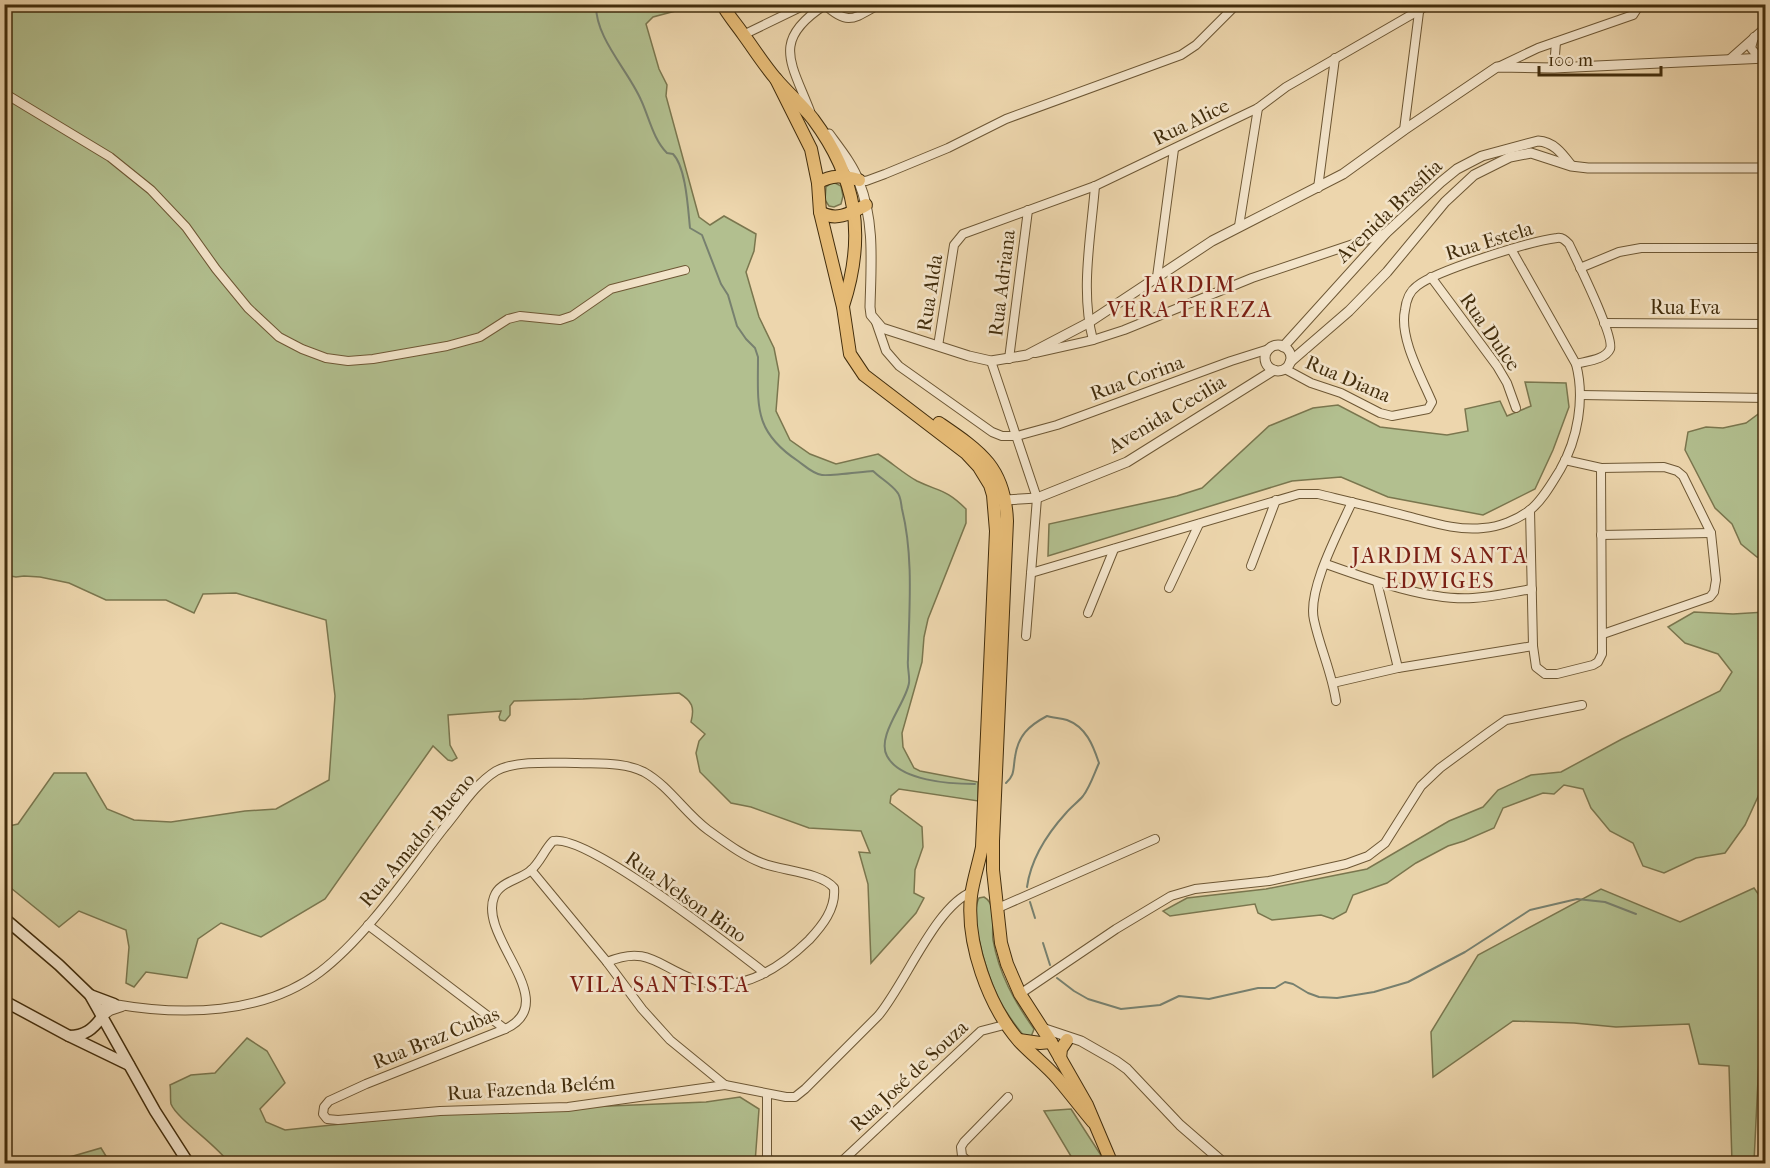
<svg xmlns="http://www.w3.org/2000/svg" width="1770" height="1168" font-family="'IM FELL French Canon',serif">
<rect width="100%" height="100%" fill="#edd6ad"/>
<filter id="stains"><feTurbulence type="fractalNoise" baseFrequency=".00333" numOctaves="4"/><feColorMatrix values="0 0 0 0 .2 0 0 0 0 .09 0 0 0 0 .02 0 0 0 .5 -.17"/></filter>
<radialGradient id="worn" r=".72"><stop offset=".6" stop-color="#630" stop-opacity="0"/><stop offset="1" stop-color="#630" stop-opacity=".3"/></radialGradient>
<g fill="#b2bf8f" stroke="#7a764e" stroke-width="1.5">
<path d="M5 5H698L653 17 646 24 659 69 667 85 666 96 699 217 710 225 724 216 756 234 754 251 746 272 759 317 774 348 779 373 776 411 790 440 810 454 836 464 878 454C891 462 904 474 917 481 940 492 946 489 966 509V523L928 619 924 637 922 662 902 733 903 747 914 768 920 771 978 782V801L899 789 891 796 890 803 922 827 923 847 915 870 914 893 924 898 916 913 871 963 868 884 859 852 870 853 861 831 809 828 751 807 731 803 700 772 696 753 699 741 705 734 691 722C695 707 692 701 679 693L583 699 514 701 510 706V715L505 721 500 720 499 717 501 711 448 715 450 745 457 758 452 761 448 760 433 746 325 899 261 937 221 923 198 939 187 978 146 972 134 987 126 983 129 947 126 930 79 911 59 927 6 884 4 827 18 824 54 773H86L107 809 134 820 171 822 245 811 276 809 329 780 335 696 326 620 236 593 203 594 194 613 166 600H106L69 583 40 577 24 576 16 577 5 575Z"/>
<path d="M833 182 841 186 843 196 841 204 834 207 829 206 825 200 826 187Z"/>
<path d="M1525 382 1566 383 1569 407 1553 450 1535 489 1483 515 1388 497 1341 477 1292 481 1048 556 1049 524 1177 496 1202 488 1269 426 1313 408 1338 405 1380 427 1447 435 1468 431 1465 409 1500 401 1507 416 1531 406Z"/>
<path d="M1765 409H1766L1765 559 1757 557 1741 544 1732 524 1715 508 1685 450 1688 432 1706 427 1723 428 1746 423Z"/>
<path d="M1694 612 1733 614 1765 612V784L1762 788 1745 825 1725 853 1696 858 1664 873 1643 866 1633 843 1610 831 1591 808 1583 789 1564 785 1554 794 1543 793 1503 808 1494 828 1464 841 1448 846 1416 863 1387 883 1353 895 1346 912 1333 919 1321 915 1272 920 1258 913 1255 904 1170 916 1163 911 1187 898 1266 889 1367 869 1449 821 1483 807 1498 790 1531 775 1561 772 1622 739 1720 691 1732 672 1718 654 1685 643 1668 627Z"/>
<path d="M1754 888 1766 905V1036L1760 1039 1754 1162H1732L1729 1066 1699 1064 1689 1024 1616 1027 1574 1023 1513 1021 1433 1077 1431 1032 1478 955 1601 889 1680 922Z"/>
<path d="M984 897C998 905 991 927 993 940 999 974 1014 1001 1034 1029L1031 1037 1024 1036C1015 1025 1007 1014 1000 1001 989 980 968 919 979 898Z"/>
<path d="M247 1038 267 1051 285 1083 260 1109 266 1122 285 1130 445 1113 706 1102 740 1097 759 1109 755 1163H229C217 1145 177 1119 171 1104 170 1099 171 1090 170 1085L191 1075 215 1073Z"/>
<path d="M1071 1109 1106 1163H1075L1044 1111Z"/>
<path d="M101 1148 109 1161V1163H49Z"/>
</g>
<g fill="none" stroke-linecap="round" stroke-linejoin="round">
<g stroke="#77806f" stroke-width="2">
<path d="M596 4C595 38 628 70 641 100 649 117 653 139 667 153L673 154C686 167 688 209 690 228L702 235 721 284 728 295 737 326 746 339 755 348 758 357C758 406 753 431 798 461 805 466 813 474 822 475 832 476 860 472 873 471 880 478 891 484 897 492 901 496 901 504 902 509 914 558 909 610 908 660 907 667 910 676 909 683 906 703 876 736 887 756 900 781 950 784 975 784"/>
<path d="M1006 783C1015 775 1013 769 1015 757 1018 736 1028 726 1047 716 1053 718 1060 718 1067 720 1086 727 1093 745 1099 763 1094 774 1090 787 1083 796 1078 802 1071 807 1066 813 1047 834 1031 858 1027 887"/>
<path d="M1030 902 1035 918"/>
<path d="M1043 943 1050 965"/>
<path d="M1057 978 1074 991 1088 999 1121 1009 1160 1005 1179 996 1209 999 1258 988H1275L1285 982 1293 984 1308 993 1319 997 1337 998 1374 992 1408 982 1465 952 1530 910 1577 899 1605 902 1636 914"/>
</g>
<g stroke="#6d5734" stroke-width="10">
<g id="minor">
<path d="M824 4C849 27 854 18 880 4"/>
<path d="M743 35 807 4"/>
<path d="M1754 37 1751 48 1760 59"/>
<path d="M1730 59 1766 27"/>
<path d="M1498 67 1538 48 1633 15 1640 4"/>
<path d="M1554 68 1556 42"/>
<path d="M4 93 110 157 151 190 186 227 216 269 248 308 279 337 302 349 326 358 348 361 373 359 447 346 480 337 508 319 520 316 560 320 572 316 611 289 685 270"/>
<path d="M810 111C791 62 771 40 825 5"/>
<path d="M1404 130 1419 12"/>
<path d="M859 180 866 181 885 174 948 148 1006 119 1181 55 1196 45 1237 4"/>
<path d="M1318 188 1335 58"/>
<path d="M1239 226 1258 108"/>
<path d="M1580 268 1619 252 1641 248H1766"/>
<path d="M1157 277 1174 149"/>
<path d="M1431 277 1497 366 1507 383 1516 408"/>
<path d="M876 322 886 351 899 366 992 432 1002 436H1017L1057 425 1231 361 1269 349"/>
<path d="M1604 323 1766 324"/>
<path d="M1093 340C1080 292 1091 236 1095 186"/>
<path d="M938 346 954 245 963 234 1095 186 1258 108 1286 87 1430 4"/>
<path d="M1035 353 1093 340 1124 330 1252 278 1386 233"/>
<path d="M1009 359 1028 210"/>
<path d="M991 361 1037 498 1026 636"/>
<path d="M1285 369 1311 383 1341 393 1380 413 1392 416 1428 409 1432 402C1421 376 1399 338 1405 310 1406 301 1410 291 1417 286 1435 271 1531 241 1557 238 1562 237 1565 240 1569 244 1576 259 1615 337 1610 349 1605 360 1586 361 1576 364"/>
<path d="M1581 395 1766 398"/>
<path d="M1565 460 1601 468 1664 467 1677 471 1683 476 1711 533 1716 580 1714 592 1710 597 1603 634"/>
<path d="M1530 510 1533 646 1536 667 1545 674H1557L1593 665 1598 662 1602 654 1601 468"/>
<path d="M1601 535 1711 533"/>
<path d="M1326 564C1368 579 1428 601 1473 598 1493 597 1513 592 1532 589"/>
<path d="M1251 566 1276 500"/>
<path d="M1031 573 1299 494H1318C1347 501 1377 508 1407 516 1431 522 1457 531 1483 528 1499 527 1517 520 1530 510 1542 501 1552 483 1560 470 1578 439 1585 398 1576 364L1511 249"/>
<path d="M1377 582 1398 668"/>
<path d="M1169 588 1199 524"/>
<path d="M1088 613 1114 549"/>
<path d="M1333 683 1398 668 1533 646"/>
<path d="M1336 701C1332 673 1320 648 1314 620 1307 590 1339 531 1352 502"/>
<path d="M531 870 607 962 642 1009 670 1040 725 1085 786 1097H795L805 1089 878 1016C904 986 936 905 972 892"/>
<path d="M998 908 1155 839"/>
<path d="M368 925 505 1029"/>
<path d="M1020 994 1116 929 1171 896 1195 889 1269 881 1346 864 1368 856 1385 843 1421 786 1440 768 1489 732 1506 720 1582 705"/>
<path d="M100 1011 107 1005 114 1004C182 1016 263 1015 320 972 367 936 408 874 444 828 460 809 475 784 496 771 515 760 556 763 577 763 599 764 624 762 644 772 669 786 685 813 708 830 725 842 743 856 762 863 782 871 821 872 834 888 836 909 822 926 809 940 778 970 737 996 693 979 658 966 647 945 607 962"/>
<path d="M102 1017 110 1011 122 1007"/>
<path d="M725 1085 568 1107 440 1111 338 1120 327 1119 323 1114 324 1107 329 1101 366 1084 505 1029C564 1002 478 938 494 897 499 882 519 880 530 871 540 863 544 850 553 841 587 833 732 948 765 973"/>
<path d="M767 1094V1156L771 1164"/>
<path d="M839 1164 981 1031 1008 1024"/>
<path d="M971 1164 962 1156 961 1147 964 1142 1008 1097"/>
</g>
</g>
<g stroke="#6d5734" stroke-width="11">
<g id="tertiary">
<path d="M829 134C840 149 853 165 859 182 875 222 871 265 870 307L871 315 882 328 969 356 991 361 1027 355 1088 323 1212 241 1343 174 1404 130 1497 67 1554 68 1766 58"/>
<circle cx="1278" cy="358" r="13"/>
<path d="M1283 347 1386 233 1441 182 1457 169 1482 156 1538 141C1553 142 1561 152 1570 164"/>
<path d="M1290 362 1349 311 1387 272 1445 202 1474 175 1510 157 1531 153 1571 166 1588 168H1766"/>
<path d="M1006 500 1037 498 1127 462 1274 370"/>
<path d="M1042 1028 1081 1041 1116 1061 1127 1069 1180 1125 1225 1164"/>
</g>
</g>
<g stroke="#422d0c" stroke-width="13">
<g id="secondary">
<path d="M4 918 59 965 90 995 155 1111 189 1164"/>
<path d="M90 995 114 1004"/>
<path d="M4 1001 69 1036 129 1065"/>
<path d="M69 1036C85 1036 93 1029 102 1017"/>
</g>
</g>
<g stroke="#422d0c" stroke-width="14">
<g id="primary">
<path d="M722 4C728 15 736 24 743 34 754 49 764 65 776 79 788 93 802 105 813 119 857 178 866 236 843 306"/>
<path d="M776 79 811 149 818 183 820 212 843 307 850 354 864 375 966 453 979 467 990 485 993 495 996 531 982 847C979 863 973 880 971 896 966 943 988 1005 1019 1041 1031 1054 1046 1065 1058 1079 1070 1093 1081 1108 1093 1122"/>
<path d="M818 183C832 174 843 176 859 180"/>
<path d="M820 212C836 222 851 213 866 205"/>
<path d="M939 423C980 451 1005 467 1007 521L993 841V870L1001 943 1007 964 1020 994 1051 1042 1087 1105 1112 1164"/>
<path d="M1019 1040 1040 1043 1051 1042"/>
<path d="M1060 1058 1061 1049 1067 1040"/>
</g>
</g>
<use href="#minor" stroke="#f3e4ca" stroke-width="8"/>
<use href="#tertiary" stroke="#f3e4ca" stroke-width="9"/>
<use href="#secondary" stroke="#f3e4ca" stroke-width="10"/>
<use href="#primary" stroke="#e6bb76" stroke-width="12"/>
</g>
<g text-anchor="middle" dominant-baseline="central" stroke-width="5" stroke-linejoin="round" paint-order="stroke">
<g font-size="20" fill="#422d0c" stroke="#f3e4ca">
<text transform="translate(1191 122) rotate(-26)">Rua Alice</text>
<text transform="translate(1389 211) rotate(-44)">Avenida Brasília</text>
<text transform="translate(1489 241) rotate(-17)">Rua Estela</text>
<text transform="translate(1002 283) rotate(-83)">Rua Adriana</text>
<text transform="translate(930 293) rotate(-81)">Rua Alda</text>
<text x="1685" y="307">Rua Eva</text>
<text transform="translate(1490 332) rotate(55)">Rua Dulce</text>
<text transform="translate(1137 378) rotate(-20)">Rua Corina</text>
<text transform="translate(1348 379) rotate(23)">Rua Diana</text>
<text transform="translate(1167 414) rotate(-31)">Avenida Cecilia</text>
<text transform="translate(417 840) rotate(-50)">Rua Amador Bueno</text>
<text transform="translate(686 897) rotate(35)">Rua Nelson Bino</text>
<text transform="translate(436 1038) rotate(-22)">Rua Braz Cubas</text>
<text transform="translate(909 1076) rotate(-43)">Rua José de Souza</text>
<text transform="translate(531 1088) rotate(-4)">Rua Fazenda Belém</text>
</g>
<g font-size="22" letter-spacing="1.5" fill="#7a1f14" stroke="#f3e4ca">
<text x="1190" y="285">JARDIM<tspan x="1190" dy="25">VERA TEREZA</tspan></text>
<text x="1440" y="556">JARDIM SANTA<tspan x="1440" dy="25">EDWIGES</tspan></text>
<text x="660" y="985">VILA SANTISTA</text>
</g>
</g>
<rect width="1770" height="1168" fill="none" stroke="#edd6ad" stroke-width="24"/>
<rect x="6" y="6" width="1758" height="1156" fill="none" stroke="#422d0c" stroke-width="3"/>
<rect x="12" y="12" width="1746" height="1144" fill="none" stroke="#422d0c" stroke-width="1.5"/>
<path d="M1539 66v9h122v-9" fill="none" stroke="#422d0c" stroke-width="3"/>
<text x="1548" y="66" font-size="18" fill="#422d0c" stroke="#f3e4ca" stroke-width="4.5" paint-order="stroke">100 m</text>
<rect width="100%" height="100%" filter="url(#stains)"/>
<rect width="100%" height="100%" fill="url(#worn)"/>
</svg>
